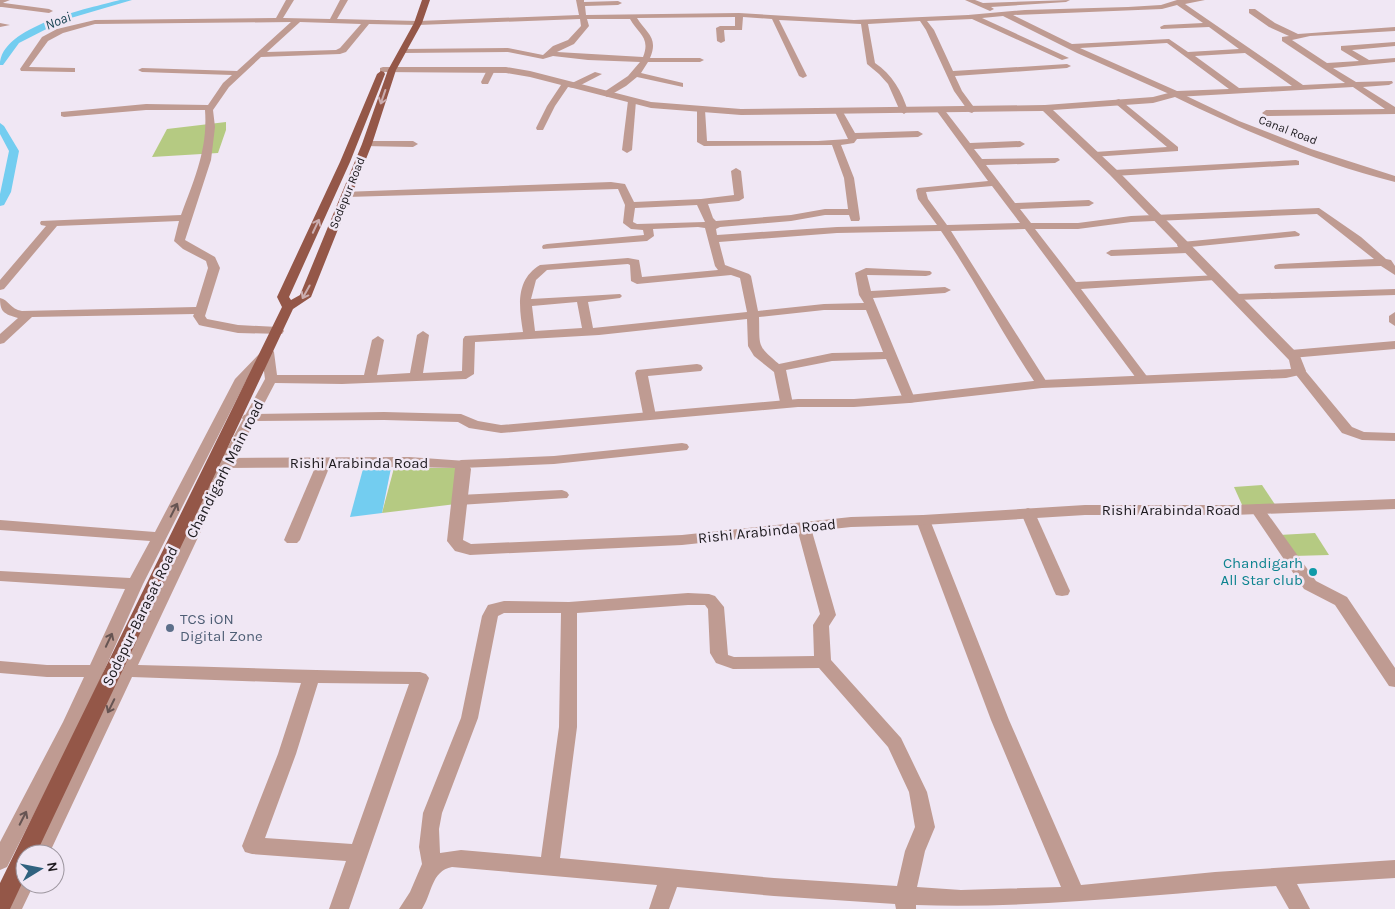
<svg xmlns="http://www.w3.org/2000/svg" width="1395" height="909" font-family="Karla,sans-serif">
<rect width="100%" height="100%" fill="#f0e7f4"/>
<g fill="#b5ca82">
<path d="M226 122V130L218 153 152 157 167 129Z"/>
<path d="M394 468H456V504L382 513Z"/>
<path d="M1262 485 1276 506 1243 507 1234 487Z"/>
<path d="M1315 533 1329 555 1293 556 1279 535Z"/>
</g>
<path fill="#73cdf0" d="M391 468 382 513 350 517 363 469Z"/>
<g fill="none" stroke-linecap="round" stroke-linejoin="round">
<g fill="#73cdf0" fill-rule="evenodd">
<path d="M120 0H132L64 20 19 43 3 65H0C0 26 90 8 120 0Z"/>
<path d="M0 123 4 126 19 151 11 192 4 205 0 206V194L9 151 0 134Z"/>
</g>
<g fill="#bf9b92" fill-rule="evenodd">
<path d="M286 0H294L283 18 330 19 340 0H348L337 19 418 21 579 15 576 0H584V2L618 1 622 3 618 5 585 6 586 15 739 13 854 20 968 15 1025 10 1128 7 1161 5 1177 0H1205L1185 4 1303 85 1345 83 1282 41V37L1289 36 1269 27 1249 13V9H1255L1275 23 1298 34 1395 27V31L1310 36 1292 40 1327 63 1359 61 1341 50V46L1395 42V46L1352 50 1369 60 1395 58V62L1333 68 1356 82 1392 81 1393 83 1389 85 1363 87 1395 107V114L1266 116 1262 113 1266 110 1385 109 1353 87 1176 97 1077 53 1003 16 982 18 1069 58 1062 60 972 19 927 21 934 30 953 71 1067 64 1071 66 1067 68 955 76 962 91 976 110 972 113 969 112 954 91 926 30 920 21 868 24 875 63C892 74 902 92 908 111L904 114 900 111 888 84 879 74 867 64 861 24 779 20 807 76 803 78 799 76 772 19 743 17 742 30H724L725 41 721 43 717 41 716 28 720 26H735V17L637 18C646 33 659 37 650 58H700L704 60 700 62H648L641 73 683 83V87L637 77 626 86 607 97 603 94 604 92 628 76 640 62 588 60 553 56 543 59 508 52 403 53 399 51 403 49 508 48 543 55 553 46 568 40 581 26 580 19 418 25 369 24 346 52 340 54 261 57 229 87 213 110 215 127 211 160 185 240 215 257 220 268 205 316 207 319 238 325 278 327 282 328 284 331 282 334 238 333 203 326 199 325 193 316 194 314 32 317 4 343 0 344V334L18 318C4 314 0 312 0 298 9 300 10 309 22 311L196 307 208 268 206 261 183 249 174 241 179 221 57 226 4 289 0 290V280L46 226 41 225 40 223 41 221 181 215C194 180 208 149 205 110H146L64 117 61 116V112L146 104 208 105 223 83 232 75 142 72 138 70 142 68 237 71 291 22 95 24 63 33 48 41 29 67 75 68V72H72L21 71 20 69 42 37 57 29 95 20 276 18ZM1177 5 1203 23 1164 25 1160 27 1161 29 1209 27 1239 49 1188 52 1169 39 1072 44 1013 15 1162 9ZM587 19H630C638 34 651 37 643 57L557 52 574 44 589 26ZM300 22 361 24 340 48 336 50 267 52ZM1167 43 1229 89 1177 91 1080 48ZM1245 53 1292 86 1239 88 1195 56Z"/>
<path d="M965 0H975L983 3 1070 0 1066 2 991 7 994 9 990 11Z"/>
<path d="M0 1 4 3 49 9 53 11 49 13 2 7H0Z"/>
<path d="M0 23 10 25 0 27Z"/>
<path d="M488 68 495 70 488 84H482L481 82Z"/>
<path d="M595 72 602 74 575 88 568 87 555 106 543 130H537L536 128 547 106 563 82 570 84Z"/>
<path d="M632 98 636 101 632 150 627 153 622 150 628 101Z"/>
<path d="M1119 99 1178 147V151L1092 157V153L1095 152 1167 147 1116 104V100Z"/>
<path d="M701 107 705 110 707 141H818L848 139 835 112 839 109 843 112 855 133 918 131 923 134 918 137 857 139 854 143 841 145 854 178 860 219 859 221H851L849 215H825L791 221 720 227 716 229 717 235 837 227 937 225 918 199 916 190 918 188 988 181 936 110 940 107 943 108 970 143 1020 141 1025 144 1020 147 974 149 982 159 1058 158 1060 160 1055 163 986 165 1015 203 1089 200 1094 203 1089 206 1020 209 1031 223H1078L1131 216 1319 208 1361 237 1386 259 1391 260 1395 266V275L1381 266 1275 269 1274 267 1275 265 1279 264 1374 259 1317 214 1131 222 1078 229H1035L1076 282 1219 275 1221 277 1215 280 1081 289 1149 379 1143 383 1139 382 1025 229 951 231 1048 384 1042 388 1038 387C1003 336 976 281 941 231L837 233 719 242 725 265 749 274 751 276 758 311 824 304 864 303 859 295 855 273 866 268 930 271 932 273 930 275 926 276 867 275 871 291 945 287 951 290 945 293 873 298 915 399 914 402 909 403 903 399 886 359 832 361 786 370 793 404 791 407H781L774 372 754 356 748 346 747 319 599 335 475 342 474 374 466 379 342 384 275 383 233 463 138 665C232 667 326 671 420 672L426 674 429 678 349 909H329L346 861 252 854 245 852 242 846 278 754 301 683 132 677 49 854H29L219 463 265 379 263 364 246 381 143 584 81 722 7 867 0 870V842L63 722 84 677H47L0 673V661L47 665H90L125 589 0 581V571L130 578 150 541 0 530V520L155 532 235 379 264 349H272L274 352 277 375H364L372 340 378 336 384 340 377 375 410 373 417 335 423 331 429 335 423 373 462 371 463 339 465 336 523 332C519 307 515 280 540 265L628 258 639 260 642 277 718 270 715 266 705 228 698 227 653 229 654 236 647 241 543 249 542 247 543 245 547 244 644 235 643 230 631 229 623 223 625 205 618 189 347 197 343 196V192L611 182 625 184 634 202 701 199 734 195 731 171 736 168 741 171 744 198 739 201 708 204 713 218 716 221 791 215 825 209H848L844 178 832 145 704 146 697 142V110ZM992 186 1020 223 947 225 928 199 926 192ZM697 205 705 222 637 224 633 222 635 208ZM628 264 630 265 631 281 637 284 731 275 740 278 747 312 593 328 588 302 620 298 622 296 620 294 531 299 536 280 547 270ZM577 302 582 328 535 331 532 306ZM824 310H866L883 352 832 353 779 364C756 345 760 346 759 317ZM318 683 409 684 352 844 265 838 296 754Z"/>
<path d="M367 141H413L418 144 413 147 364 146 362 144Z"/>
<path d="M1296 160 1299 161V165L1114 176 1109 173 1114 170Z"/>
<path d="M1295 231 1300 234 1299 236 1190 247 1192 250 1187 253 1111 256 1106 253 1111 250 1178 247 1177 245 1178 243 1182 242Z"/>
<path d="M1395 289V295L1236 300 1230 297 1236 294Z"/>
<path d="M1395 312V326L1389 322V316Z"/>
<path d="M1395 341V349L1291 358 1285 354 1291 350Z"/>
<path d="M697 364 701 365 703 368 701 371 648 376 656 416 649 420 644 419 635 373 637 370Z"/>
<path d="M1299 367 1303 368 1352 427 1364 432 1395 433V441L1362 440 1342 433 1293 371Z"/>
<path d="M682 443 687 444 689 447 687 450 554 464 461 468 454 464 461 460 554 456Z"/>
<path d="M324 459 331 463 300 540 297 543H287L284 540 317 463Z"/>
<path d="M562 490 567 492 569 495 567 498 459 505 454 503 452 500 454 497 459 495Z"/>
<path d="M1257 504 1262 506 1316 581 1347 597 1395 668V687L1389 686 1335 605 1304 589 1250 509 1252 506Z"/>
<path d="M1028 508 1033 510 1035 513 1070 591 1068 595 1062 596 1056 595 1054 591 1021 513 1023 510Z"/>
<path d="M923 515 928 517 930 520 1009 720 1081 885 1215 872 1395 860V878L1297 884 1310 909H1289L1276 886C1156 894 1037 909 916 905V909H896L895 904 774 896 677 887 669 909H649L657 885 452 867C431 871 432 894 422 909H399L410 892 422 864 419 847 423 813 461 718 482 616 488 605 504 601 569 602 688 593 709 594 715 596 724 607 728 655 734 657 814 656 813 625 820 614 797 528 799 525H809L811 528 836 615 829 626 831 660 901 738 927 792 935 827 925 851 917 887 961 890 1061 887 991 720 916 520 918 517ZM688 605H705L708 609 710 653 716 663 733 669 819 668 888 747 909 792 915 827 905 851 897 886 774 878 560 858 577 727V613ZM504 613H561L559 727 541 857 461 850 440 853 439 829 442 813 478 718 498 616Z"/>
<path d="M25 873V884H34L22 909H2L18 876Z"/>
</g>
<g fill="#bf9b92" fill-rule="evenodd">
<path d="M0 0H10L0 4Z"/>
<path d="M383 67H506L530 71 651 102 741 109 1045 105 1153 97 1176 91 1239 121 1311 149 1395 176V182C1319 163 1245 131 1175 97L1153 103 1053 110 1118 171 1300 356 1306 371 1304 374 1286 378 1042 388 909 403 854 407H798L501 433 469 428 458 422 384 420 244 421 242 418 244 415 249 414 384 412 461 414 478 421 501 425 798 399H854L909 395 1042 380 1291 369 1289 360 1110 175 1043 111 741 115 651 108 530 77 506 73 380 72V68Z"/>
<path d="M409 457 466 461 471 469 463 540 471 544 682 535 851 517 923 515 1085 505H1233L1395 499V509L1233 515H1085L923 525 851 527 682 545 470 555 455 551 447 541 455 468 409 467 226 468 221 466 218 463 221 460 226 458Z"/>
</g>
<path fill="#945748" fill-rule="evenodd" d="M422 0H430L422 23 396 70 372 144 311 297 293 309 36 854H25V877L10 909H0V883L282 307 277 297 340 162 377 74 381 71 384 72 385 74 350 162 289 297 291 300 300 295 362 144 388 70 414 23Z"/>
</g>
<defs><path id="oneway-shaft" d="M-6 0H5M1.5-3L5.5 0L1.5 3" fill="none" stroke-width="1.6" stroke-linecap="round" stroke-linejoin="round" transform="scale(1.25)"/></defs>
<g stroke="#cbadaf">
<use href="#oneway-shaft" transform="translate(383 97) rotate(109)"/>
<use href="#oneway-shaft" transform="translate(316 226) rotate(-65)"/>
<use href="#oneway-shaft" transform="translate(306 292) rotate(119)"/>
</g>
<g stroke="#665452">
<use href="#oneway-shaft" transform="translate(174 510) rotate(-63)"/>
<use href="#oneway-shaft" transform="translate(109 640) rotate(-65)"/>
<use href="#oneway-shaft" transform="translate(111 706) rotate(116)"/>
<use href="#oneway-shaft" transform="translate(23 818) rotate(-63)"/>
</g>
<circle fill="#0f9aa8" stroke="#f0e7f4" stroke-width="2" cx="1313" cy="572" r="5"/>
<circle fill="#5c6f8a" stroke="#f0e7f4" stroke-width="2" cx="170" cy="628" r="5"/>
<g text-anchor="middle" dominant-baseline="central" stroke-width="5" stroke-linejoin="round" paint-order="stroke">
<g font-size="12" fill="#1d1a1e" stroke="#f0e7f4">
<text transform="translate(1288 130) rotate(21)">Canal Road</text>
<text transform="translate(347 193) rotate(-68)">Sodepur Road</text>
</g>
<g font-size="14" font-style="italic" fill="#1f4857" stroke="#f0e7f4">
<text transform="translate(58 21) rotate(-22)">Noai</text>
</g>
<g font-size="15" fill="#1d1a1e" stroke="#f0e7f4">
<text x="359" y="463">Rishi Arabinda Road</text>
<text transform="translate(225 469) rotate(-63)">Chandigarh Main road</text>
<text x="1171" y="510">Rishi Arabinda Road</text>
<text transform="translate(767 531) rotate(-6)">Rishi Arabinda Road</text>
<text transform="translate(140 616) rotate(-64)">Sodepur-Barasat Road</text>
</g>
<g font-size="15" fill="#0d838f" stroke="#f0e7f4" text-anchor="end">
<text x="1303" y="563">Chandigarh<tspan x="1303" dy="17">All Star club</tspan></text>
</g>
<g font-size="15" fill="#4e5e75" stroke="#f0e7f4" text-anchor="start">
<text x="180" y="619">TCS iON<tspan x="180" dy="17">Digital Zone</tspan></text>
</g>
</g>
<g transform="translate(40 869) rotate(80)"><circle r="24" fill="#f0e7f4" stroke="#9c959e"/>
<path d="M0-4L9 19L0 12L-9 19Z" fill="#30627f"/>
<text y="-8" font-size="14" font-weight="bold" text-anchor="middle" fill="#1d1a1e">N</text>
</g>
</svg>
